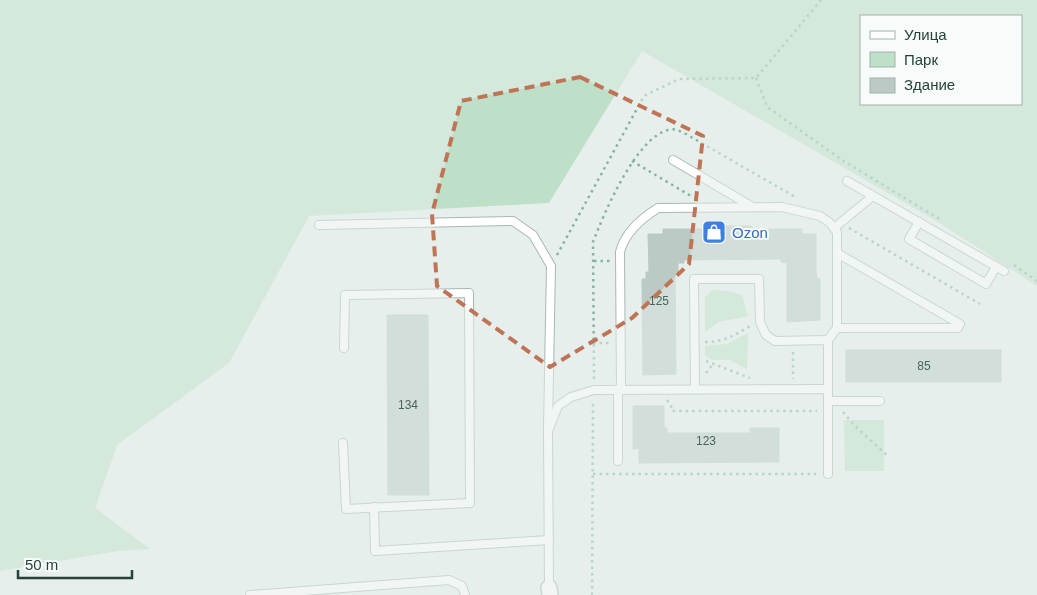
<svg xmlns="http://www.w3.org/2000/svg" width="1037" height="595" font-family="Helvetica,sans-serif">
<rect width="100%" height="100%" fill="#e6efeb"/>
<g fill="#bfe0c8" fill-rule="evenodd">
<path d="M0 0H1037V286L938 222 642 51 549 203 309 216 229 363 117 445 95 508 150 549 118 551 0 571ZM861 16H1021V104H861Z"/>
<path d="M712 290 728 291 742 295 748 316 719 322 705 332V297Z"/>
<path d="M748 333 747 369 729 360H712L705 355V346L727 344Z"/>
<path d="M844 420H884V471H845Z"/>
</g>
<g fill="#bbcac4" stroke="#b8c9c2">
<path d="M712 226H752V229H802V234H816V272L817 279H820V320L787 322V263L781 262V259L684 260V263H678V272H675L676 374 643 375 642 279H646V272H649L648 234H663V229H712Z"/>
<path d="M387 315H428L429 495H388Z"/>
<rect x="846" y="350" width="155" height="32"/>
<path d="M633 406H664V428H667V433H750V428H779V462L639 463V448L633 449Z"/>
</g>
<g fill="none" stroke-linecap="round" stroke-linejoin="round">
<g stroke="#a8b8b2" stroke-width="10">
<g id="lane">
<path d="M673 160 751 206"/>
<path d="M847 181 1004 271"/>
<path d="M919 222 909 239 986 284 996 267"/>
<path d="M319 225 513 221 533 235 551 266 548 427"/>
<path d="M834 228 873 196"/>
<path d="M837 253 960 324 958 328H837"/>
<path d="M618 389V461"/>
<path d="M621 389 620 252C625 232 642 218 658 208L782 207 820 216 830 223 837 232V328L828 340"/>
<path d="M695 389 694 279H759L760 322 766 335 775 341 828 340V389"/>
<path d="M828 401H880"/>
<path d="M343 443 346 509 470 503 469 293 345 295 344 348"/>
<path d="M374 507 375 551 549 540"/>
<path d="M549 588 548 431 558 406 571 397 594 390 828 389V474"/>
<path d="M250 595 449 580 462 586 465 595"/>
</g>
</g>
<g stroke="#a8b8b2" stroke-width="18">
<path id="street" d="M549 588 550 595"/>
</g>
<g stroke="#86b3a5" stroke-width="2.5" stroke-dasharray="2.5 4" stroke-linecap="butt">
<path d="M756 78 767 107 842 160 941 220"/>
<path d="M632 161 691 196"/>
<path d="M849 228 980 304"/>
<path d="M557 255 644 96 679 79 756 78 821 0"/>
<path d="M594 261H611"/>
<path d="M1014 265 1037 281"/>
<path d="M705 342C724 342 735 335 750 326"/>
<path d="M593 343H611"/>
<path d="M793 352V379"/>
<path d="M706 361 750 378"/>
<path d="M706 373 713 364"/>
<path d="M594 379 593 242C604 213 636 138 668 130 675 128 680 131 686 134L797 198"/>
<path d="M667 400 671 406 672 411H817"/>
<path d="M843 412 855 426 889 457"/>
<path d="M593 474H816"/>
<path d="M592 595 593 402"/>
</g>
<use href="#lane" stroke="#fff" stroke-width="8"/>
<use href="#street" stroke="#fff" stroke-width="15"/>
</g>
<path d="M0 0H1037V595H0ZM580 77 703 136 689 264 632 318 550 367 437 286 432 214 461 101Z" fill="#e6efeb" fill-opacity=".55" fill-rule="evenodd"/>
<path fill="none" stroke="#c07456" stroke-width="4" stroke-dasharray="10 6" stroke-linejoin="round" d="M580 77 703 136 689 264 632 318 550 367 437 286 432 214 461 101Z"/>
<defs>
<g id="shop-square" transform="scale(1.25)"><rect x="-9" y="-9" width="18" height="18" rx="4" fill="#3f7fe0" stroke="#f7fbf9"/><path d="M-5-2.5h2.3a2.7 3.5 0 0 1 5.4 0H5L5.5 6h-11ZM-1.5-2.5h3a1.5 2.3 0 0 0-3 0Z" fill="#fff"/></g>
</defs>
<g fill-rule="evenodd">
<use href="#shop-square" x="714" y="232"/>
</g>
<g text-anchor="middle" dominant-baseline="central" stroke-width="4" stroke-linejoin="round" paint-order="stroke">
<g font-size="12" fill="#4a645c">
<text x="659" y="301">125</text>
<text x="924" y="366">85</text>
<text x="408" y="405">134</text>
<text x="706" y="441">123</text>
</g>
<g font-size="15" fill="#366cbe" stroke="#f7fbf9" text-anchor="start">
<text x="732" y="232">Ozon</text>
</g>
</g>
<rect x="860" y="15" width="162" height="90" fill="#f7fbf9" stroke="#a3b1ad"/>
<rect x="870" y="31" width="25" height="8" fill="#ffffff" stroke="#a3b1ad"/>
<text x="904" y="40" font-size="15" fill="#24423a">Улица</text>
<rect x="870" y="52" width="25" height="15" fill="#bfe0c8" stroke="#a3b1ad"/>
<text x="904" y="65" font-size="15" fill="#24423a">Парк</text>
<rect x="870" y="78" width="25" height="15" fill="#bbcac4" stroke="#a3b1ad"/>
<text x="904" y="90" font-size="15" fill="#24423a">Здание</text>
<path d="M18 570v8h114v-8" fill="none" stroke="#24423a" stroke-width="2.5"/>
<text x="25" y="570" font-size="15" fill="#24423a" stroke="#f7fbf9" stroke-width="4" paint-order="stroke">50 m</text>
</svg>
